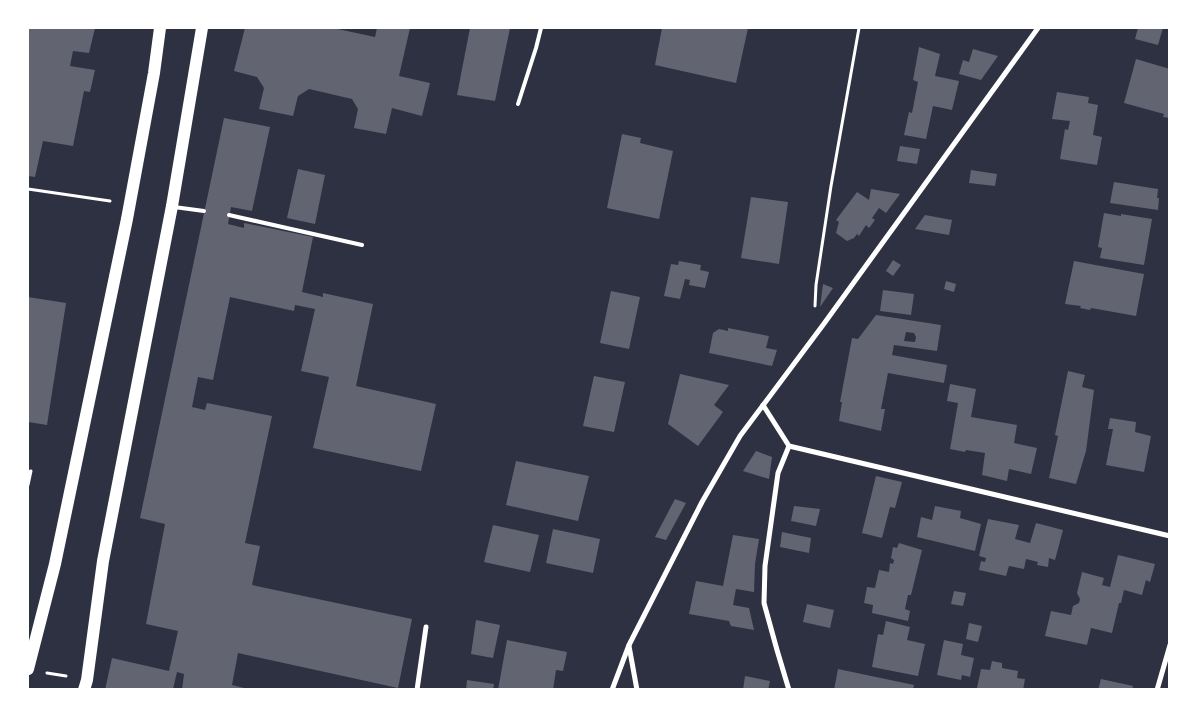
<svg xmlns="http://www.w3.org/2000/svg" width="1197" height="717" font-family="'Work Sans',sans-serif">
<rect width="100%" height="100%" fill="#2d3142"/>
<g fill="#626471" fill-rule="evenodd">
<path d="M28 28H95L89 53 73 51 70 66 95 70 90 92 84 91 73 146 43 141 35 177 28 176Z"/>
<path d="M245 28H333L375 37 377 28H410L399 76 430 83 422 116 392 108 386 134 354 128 358 109 352 99 309 89 298 96 293 116 259 109 264 88 257 77 234 71Z"/>
<path d="M470 28H510L495 101 457 95Z"/>
<path d="M662 28H748L736 83 655 65Z"/>
<path d="M1138 28H1163L1158 45 1135 39Z"/>
<path d="M919 47 940 54 935 76 959 81 952 110 933 106 926 139 904 135 909 112 912 113 918 82 913 80Z"/>
<path d="M973 49 998 56 981 80 959 74 963 60 969 62Z"/>
<path d="M1136 59 1170 69V118L1163 117 1164 114 1124 103Z"/>
<path d="M1057 92 1089 97 1088 103 1098 105 1093 135 1102 137 1097 165 1060 159 1065 129 1068 130 1070 121 1052 119Z"/>
<path d="M224 118 270 127 252 211 231 207 228 224 244 228V223L313 237 302 292 323 297V293L373 304 356 386 436 404 421 471 313 448 329 377 301 371 315 309 295 305 294 311 230 297 213 380 198 377 192 407 205 410 207 403 272 416 245 543 260 546 252 585 412 619 398 688 238 653 232 685 244 688V690H182L184 674 177 672 173 689 170 688 169 690H105L112 658 169 671 178 631 146 624 165 524 140 518Z"/>
<path d="M622 134 641 138 640 143 673 151 659 219 607 208Z"/>
<path d="M900 146 920 149 917 164 897 161Z"/>
<path d="M298 169 325 175 315 224 287 218Z"/>
<path d="M971 170 997 174 995 186 969 183Z"/>
<path d="M1114 182 1158 189 1157 198H1159L1158 210 1110 203Z"/>
<path d="M871 189 900 194 886 213 879 208 872 218 875 220 869 228 866 225 859 236 857 234 854 238 847 241 836 233 839 222 836 220 857 192 869 200Z"/>
<path d="M751 197 788 202 779 264 741 258Z"/>
<path d="M1104 213 1121 216V214L1152 219 1144 265 1100 258 1102 248 1098 247Z"/>
<path d="M925 215 952 220 949 235 915 229Z"/>
<path d="M893 260 901 265 893 276 886 271Z"/>
<path d="M679 261 701 265 700 270 709 272 705 288 689 285 690 280 685 279 680 299 664 296 671 264 678 265Z"/>
<path d="M1074 261 1144 274 1136 316 1091 308 1090 310 1080 308 1081 306 1065 304Z"/>
<path d="M946 281 956 284 954 292 944 289Z"/>
<path d="M823 284 833 288 820 307Z"/>
<path d="M883 290 914 294 911 315 880 311Z"/>
<path d="M611 291 640 297 629 349 600 343Z"/>
<path d="M28 297 66 303 47 425 28 422Z"/>
<path d="M876 315 941 325 937 351 894 345 892 355 947 365 944 383 888 373 881 409H885L881 431 839 421 842 402H840L852 338 858 339ZM906 332 914 333 916 337 915 342 904 341Z"/>
<path d="M728 328 769 336 766 348 777 350 772 366 709 353 713 333 719 329 728 331Z"/>
<path d="M1068 371 1085 375 1082 387 1094 390 1086 451 1076 484 1049 478 1058 436 1055 435Z"/>
<path d="M680 374 729 385 714 405 723 412 698 446 668 424Z"/>
<path d="M594 376 625 382 614 432 583 426Z"/>
<path d="M950 384 976 389 971 417 1017 425 1014 443 1037 448 1031 474 1009 469 1007 481 982 475 985 453 966 450 965 452 950 449 958 403 947 401Z"/>
<path d="M1110 418 1136 422 1135 432 1151 436 1144 472 1106 465 1113 429H1108Z"/>
<path d="M756 451 772 457 769 479 743 471Z"/>
<path d="M516 461 589 476 578 521 506 505Z"/>
<path d="M876 476 902 482 895 508 890 507 882 538 862 533Z"/>
<path d="M675 499 686 503 666 540 655 537Z"/>
<path d="M794 506 820 509 816 526 791 521Z"/>
<path d="M935 506 961 511 960 518 981 524 975 551 917 537 921 517 932 520Z"/>
<path d="M988 519 1019 525 1015 539 1030 543 1036 523 1063 530 1055 560 1049 558 1048 567 1037 565 1038 562 1026 559 1024 569 1009 566 1006 576 979 570 981 561 985 562 986 558 979 556Z"/>
<path d="M493 525 539 535 530 572 484 562Z"/>
<path d="M553 529 600 539 593 573 546 563Z"/>
<path d="M782 532 811 538 809 553 780 547Z"/>
<path d="M733 535 759 539 755 564 754 592 736 589 733 605 749 608 754 630 731 626 729 621 689 614 696 581 723 586Z"/>
<path d="M899 543 922 550 911 595H908L905 609 910 611 908 621 872 613 873 605 864 603 867 587 875 588 879 570 889 572 890 563 893 564 894 560 891 558 893 547 897 548Z"/>
<path d="M1118 555 1155 564 1150 582 1146 580 1142 595 1124 590 1121 603H1119L1112 633 1091 628 1087 645 1045 636 1051 611 1071 615 1073 606 1079 603 1080 599 1077 593 1082 572 1104 578 1102 585 1110 587Z"/>
<path d="M954 591 966 593 963 606 951 604Z"/>
<path d="M807 604 834 610 830 628 803 622Z"/>
<path d="M476 620 500 625 493 658 471 654Z"/>
<path d="M886 621 910 627 907 640 925 644 918 676 872 667 878 634 883 635Z"/>
<path d="M969 623 982 626 978 642 966 639Z"/>
<path d="M507 640 567 652 563 671 556 670 553 690H498Z"/>
<path d="M944 640 963 644 961 655 974 658 970 677 962 675 961 680 937 675Z"/>
<path d="M992 661 1002 663V668L1018 671 1017 678 1025 679 1023 690H984L977 688 981 669 990 670Z"/>
<path d="M838 669 914 685 913 690H834Z"/>
<path d="M745 676 770 681 768 690H743Z"/>
<path d="M1101 679 1133 686 1132 690H1098Z"/>
<path d="M467 680 494 684 493 690H466Z"/>
</g>
<g fill="none" stroke-linecap="round" stroke-linejoin="round">
<g stroke="#fff" stroke-width="3">
<path d="M28 189 110 201"/>
<path d="M815 306 816 285 831 186 859 28"/>
<path d="M28 472 31 471 28 485"/>
<path d="M47 673 66 676"/>
</g>
<g stroke="#fff" stroke-width="4">
<path d="M518 104 536 48 541 28"/>
<path d="M174 207 204 211"/>
<path d="M229 215 362 245"/>
</g>
<g stroke="#fff" stroke-width="5">
<path d="M763 405 789 446 1170 536"/>
<path d="M789 446 778 473 765 566 764 603 777 650 789 690"/>
<path d="M629 646 637 690"/>
<path d="M417 690 426 627"/>
<path d="M612 690 629 645 702 502 740 436 823 325 1038 28"/>
<path d="M1157 690 1170 645"/>
</g>
<g stroke="#fff" stroke-width="12">
<path d="M28 669 55 564 127 219 154 73 160 28"/>
<path d="M84 690 87 680 103 561 172 206 202 28"/>
</g>
</g>
<rect width="1197" height="717" fill="none" stroke="#ffffff" stroke-width="58"/>
</svg>
